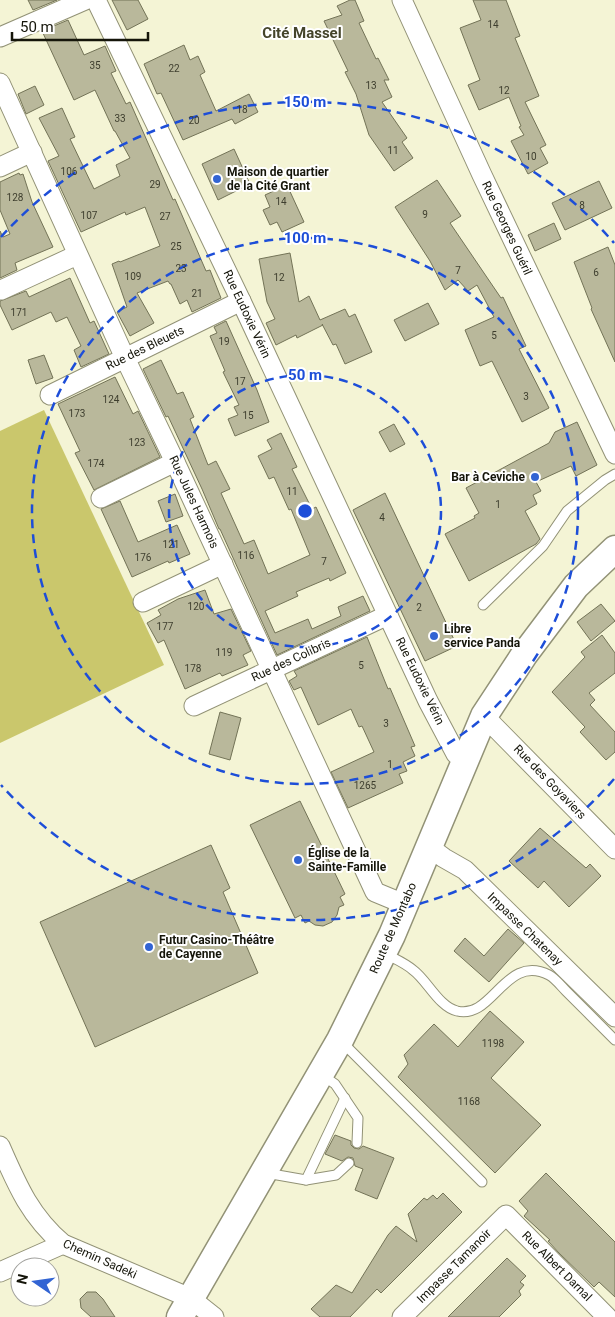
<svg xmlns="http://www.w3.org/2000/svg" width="615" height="1317" font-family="Roboto,sans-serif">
<rect width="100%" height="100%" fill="#f4f4d5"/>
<path fill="#cac76c" d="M44 410 164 665 0 743V431Z"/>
<g fill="#b9b89b" stroke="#737357">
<path d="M28 0H57L33 10Z"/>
<path d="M112 0H138L148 19 127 30Z"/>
<path d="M350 0H355L364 21 359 23 376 59 378 58 389 80H384L392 97 382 102 407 138 402 142 413 158 394 171 369 135 356 94 345 72 348 71 324 21 342 15 337 6Z"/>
<path d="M473 0H506L520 36 515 38 539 96 525 102 546 145 540 148 548 163 528 174 511 141 524 135 519 127 521 126 509 97 479 110 468 85 480 80 460 28 481 20Z"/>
<path d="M68 20 84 55 105 46 116 71 111 73 126 104 130 102 173 200 175 199 206 271 210 270 221 298 192 312 187 300 180 304 171 284H170L168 281 137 293 154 323 130 336 117 312 127 307 112 264 119 261 120 262 160 246 145 207 126 215 125 212 81 232 48 161 59 156 39 118 62 108 75 137 70 139 94 189 120 176 116 165 130 158 115 131H114L95 90 74 100 42 31Z"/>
<path d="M184 45 190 60 198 56 205 72 200 75 216 111 249 94 258 112 235 124 232 119 183 140 161 93 157 94 144 64Z"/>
<path d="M35 86 44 105 26 114 18 94Z"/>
<path d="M234 149 250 184 218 200 202 164Z"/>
<path d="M19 173 20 175 23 174 32 202 53 247 15 263 17 270 0 278V231L3 237 10 234 0 210V182Z"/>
<path d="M437 180 461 216 450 223 501 298 503 297 526 346 519 349 549 408 522 422 492 361 480 366 465 330 494 317 477 285 468 291 458 280 445 290 430 261 395 207Z"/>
<path d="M599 181 612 208 565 230 552 203Z"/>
<path d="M287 185 304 222 282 232 277 222 270 225 263 210 270 207 265 195Z"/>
<path d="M554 223 561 239 535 251 528 235Z"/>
<path d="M608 247 615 265V362L591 309 592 308 574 262Z"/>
<path d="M290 253 299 302 309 296 320 320 345 309 349 317 355 314 372 352 345 364 336 344 333 345 322 324 323 325 297 338 296 335 276 345 266 323 275 319 267 302 259 259Z"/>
<path d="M70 278 90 323 94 321 109 354 81 367 74 350 81 346 67 317 56 322 51 312 12 330 0 305V301L26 291 29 297Z"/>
<path d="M428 303 439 324 405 341 394 320Z"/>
<path d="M226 321 257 390 269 422 235 436 228 419 238 415 234 407 239 405 223 372 225 371 210 336 217 333 214 327Z"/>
<path d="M44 355 53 378 36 384 28 360Z"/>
<path d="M161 360 177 394 183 392 194 417 190 419 208 465 216 461 230 489 221 493 244 544 254 540 268 574 310 555 291 509 289 510 274 477 269 479 258 456 272 449 267 440 281 433 297 467 292 469 312 509 316 507 346 573 330 581 329 578 296 592 298 596 265 611 275 633 308 619 312 629 341 616 338 607 363 596 370 611 277 655 220 529H219L202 489 168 416 166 417 143 369Z"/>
<path d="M115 377 133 414 138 411 160 457 94 490 75 453 80 451 58 404Z"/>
<path d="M577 422 597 465 576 476 571 466 536 482 541 491 533 495 537 504 525 511 540 539 536 544 469 581 445 534 475 518 474 516 479 513 466 488 549 443 555 432Z"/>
<path d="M394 424 405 444 390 452 379 432Z"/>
<path d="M385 493 457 646 425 661 353 510Z"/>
<path d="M175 494 183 516 166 522 158 501Z"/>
<path d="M120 501 138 542 177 525 190 554 169 563 168 561 132 577 101 509Z"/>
<path d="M205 590 214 614 231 609 251 651 243 655 248 665 222 676 220 673 185 689 164 640 158 643 147 623 161 615 158 610 178 599Z"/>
<path d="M601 604 615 621 591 641 577 622Z"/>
<path d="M602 635 615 653V673L589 693 595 700 590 705 615 732V752L606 760 580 732 585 727 552 692 585 657 581 652Z"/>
<path d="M367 637 388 689 390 688 415 746 411 747 415 756 403 762 407 771 399 774 403 783 348 808 331 772 374 752 362 726 359 727 351 709 318 725 301 687 294 690 289 681 297 676 294 671Z"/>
<path d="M220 712 241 718 230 760 209 754Z"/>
<path d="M300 801 345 894 340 897 344 905 339 907 337 915 332 922 323 926 315 925 309 921 305 923 301 915 295 918 250 825Z"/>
<path d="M540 828 586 868 590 864 601 876 569 907 544 881 538 888 509 861Z"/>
<path d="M211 845 230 888 223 892 258 973 95 1047 40 922Z"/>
<path d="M508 929 524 943 489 982 454 951 465 938 484 956Z"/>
<path d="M490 1011 524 1042 491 1078 541 1125 495 1173 398 1077 408 1064 404 1055 434 1024 458 1047Z"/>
<path d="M335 1135 351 1141V1145L354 1148 359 1149 363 1146 394 1158 377 1199 355 1190 363 1169 355 1166 353 1158 348 1157 342 1161 325 1154Z"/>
<path d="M546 1173 615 1242V1297L599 1282 594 1287 559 1253 548 1241 550 1240 524 1216 528 1211 519 1201Z"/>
<path d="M443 1193 462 1212 381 1293 377 1289 350 1317H320L311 1309 336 1285 352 1293 388 1235 396 1226 417 1242 408 1214 424 1198 427 1200 433 1195 437 1199Z"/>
<path d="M507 1258 526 1276 520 1282 524 1285 519 1291 521 1295 499 1317H448Z"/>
<path d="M87 1292H96L103 1299 115 1317H91L81 1308 80 1299Z"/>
</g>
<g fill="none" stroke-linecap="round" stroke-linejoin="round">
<g stroke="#929276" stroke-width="11">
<g id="service">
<path d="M483 605 543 546 567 511 605 480 615 474"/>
<path d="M386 954C395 959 405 963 413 970 427 980 439 1007 457 1011 493 1020 505 953 549 975 555 978 561 986 566 991 582 1007 599 1024 615 1040"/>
<path d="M342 1042 482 1182"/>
<path d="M322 1075 335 1084 358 1118 357 1143"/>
<path d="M266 1173 306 1180 336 1175 349 1163"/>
<path d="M306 1180 345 1098"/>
</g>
</g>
<g stroke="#929276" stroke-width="21">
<g id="minor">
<path d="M96 0 241 301 428 701 456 754 466 761"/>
<path d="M402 0 482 175 615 454"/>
<path d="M0 37 85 0"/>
<path d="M0 83 125 358 175 462 375 892 404 904"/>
<path d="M0 167 32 152"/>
<path d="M1 290 77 255"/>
<path d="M50 395 241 301"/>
<path d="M101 498 175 462"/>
<path d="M143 602 223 564"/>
<path d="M194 706 388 615"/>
<path d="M484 716 615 849"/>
<path d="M429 847 444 858 465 870 615 1017"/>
<path d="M0 1146C17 1185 30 1216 63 1244L190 1298 214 1317"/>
<path d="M0 1272 63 1244"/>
<path d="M402 1317 506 1215 607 1317"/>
</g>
</g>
<g stroke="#929276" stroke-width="29">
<path id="secondary" d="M180 1317 340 1040 392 935 484 716 524 655 576 586 615 549"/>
</g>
<use href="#service" stroke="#fff" stroke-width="9"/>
<use href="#minor" stroke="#fff" stroke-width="19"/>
<use href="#secondary" stroke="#fff" stroke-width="26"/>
</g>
<g fill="none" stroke="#1d4ed8" stroke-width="2.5" stroke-dasharray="9 6">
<circle cx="305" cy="511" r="136"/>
<circle cx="305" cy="511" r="273"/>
<path d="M614 779A409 409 0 0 1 1 785M1 237A409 409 0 0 1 614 243"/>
</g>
<g fill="#3264d3" stroke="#fff" stroke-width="2">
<circle cx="217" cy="179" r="5"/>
<circle cx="535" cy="477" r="5"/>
<circle cx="434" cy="636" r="5"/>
<circle cx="298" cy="860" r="5"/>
<circle cx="149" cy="947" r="5"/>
</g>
<g text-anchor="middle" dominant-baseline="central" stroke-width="4" stroke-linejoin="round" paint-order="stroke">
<g font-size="10" fill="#3e3e2e">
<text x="493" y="24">14</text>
<text x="95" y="65">35</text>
<text x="174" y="68">22</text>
<text x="371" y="85">13</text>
<text x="504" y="90">12</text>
<text x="242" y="109">18</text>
<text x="120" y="118">33</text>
<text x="194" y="120">20</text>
<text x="393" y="150">11</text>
<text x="531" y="156">10</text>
<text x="69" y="171">106</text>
<text x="155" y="184">29</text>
<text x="15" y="197">128</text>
<text x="281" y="201">14</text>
<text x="582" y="205">8</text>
<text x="425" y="214">9</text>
<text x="89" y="215">107</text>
<text x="165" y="216">27</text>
<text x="176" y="246">25</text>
<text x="181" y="268">23</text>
<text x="458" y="270">7</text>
<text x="596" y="272">6</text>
<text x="133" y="276">109</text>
<text x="279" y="277">12</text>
<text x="197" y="293">21</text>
<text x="19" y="312">171</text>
<text x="494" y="335">5</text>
<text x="224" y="341">19</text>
<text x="240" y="381">17</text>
<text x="526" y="396">3</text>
<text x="111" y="399">124</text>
<text x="77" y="413">173</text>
<text x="248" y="415">15</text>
<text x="137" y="442">123</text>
<text x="96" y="463">174</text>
<text x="292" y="491">11</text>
<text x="498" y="504">1</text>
<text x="382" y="517">4</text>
<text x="171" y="544">121</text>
<text x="246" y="555">116</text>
<text x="143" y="557">176</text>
<text x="324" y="561">7</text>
<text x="196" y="606">120</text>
<text x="419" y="607">2</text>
<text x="165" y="626">177</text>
<text x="224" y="652">119</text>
<text x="361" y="665">5</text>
<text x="193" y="668">178</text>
<text x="386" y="723">3</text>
<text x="390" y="764">1</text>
<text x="365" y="785">1265</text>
<text x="493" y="1043">1198</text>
<text x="469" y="1101">1168</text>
</g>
<g font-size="12" font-weight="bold" fill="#15150a" stroke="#fff" text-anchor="start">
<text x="227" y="172">Maison de quartier<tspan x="227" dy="14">de la Cité Grant</tspan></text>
<text x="525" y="477" text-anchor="end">Bar à Ceviche</text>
<text x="444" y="629">Libre<tspan x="444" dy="14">service Panda</tspan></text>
<text x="308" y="853">Église de la<tspan x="308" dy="14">Sainte-Famille</tspan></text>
<text x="159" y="940">Futur Casino-Théâtre<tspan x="159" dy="14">de Cayenne</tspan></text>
</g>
<g font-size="12" fill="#15150a" stroke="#fff">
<text transform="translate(507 228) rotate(65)">Rue Georges Guéril</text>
<text transform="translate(247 314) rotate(65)">Rue Eudoxie Vérin</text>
<text transform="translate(145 348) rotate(-26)">Rue des Bleuets</text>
<text transform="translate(194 502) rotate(65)">Rue Jules Harmois</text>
<text transform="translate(291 660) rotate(-25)">Rue des Colibris</text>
<text transform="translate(420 681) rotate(64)">Rue Eudoxie Vérin</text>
<text transform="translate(550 782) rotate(46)">Rue des Goyaviers</text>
<text transform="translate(393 928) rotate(-66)">Route de Montabo</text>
<text transform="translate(525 929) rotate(44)">Impasse Chatenay</text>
<text transform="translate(100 1259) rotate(24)">Chemin Sadeki</text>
<text transform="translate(454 1266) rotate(-45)">Impasse Tamanoir</text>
<text transform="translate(557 1266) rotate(45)">Rue Albert Darnal</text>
</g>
<g font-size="15" font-weight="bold" fill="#44442a" stroke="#fff">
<text x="302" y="33">Cité Massel</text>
</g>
</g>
<circle cx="305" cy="511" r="8" fill="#1d4ed8" stroke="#fff" stroke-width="2.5"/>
<g font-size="15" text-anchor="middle" font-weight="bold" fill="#1d4ed8" stroke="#fff" stroke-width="4" stroke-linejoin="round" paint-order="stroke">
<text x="305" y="107">150 m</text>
<text x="305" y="243">100 m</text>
<text x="305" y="380">50 m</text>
</g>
<g transform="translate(35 1282) rotate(283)"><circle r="24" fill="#ffffff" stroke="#a1a19d"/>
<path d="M0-4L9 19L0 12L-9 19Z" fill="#3264d3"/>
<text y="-8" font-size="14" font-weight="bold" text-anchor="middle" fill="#15150a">N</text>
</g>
<path d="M12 32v8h136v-8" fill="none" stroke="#15150a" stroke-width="2.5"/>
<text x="20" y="32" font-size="15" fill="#15150a" stroke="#ffffff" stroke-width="4" paint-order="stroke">50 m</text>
</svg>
